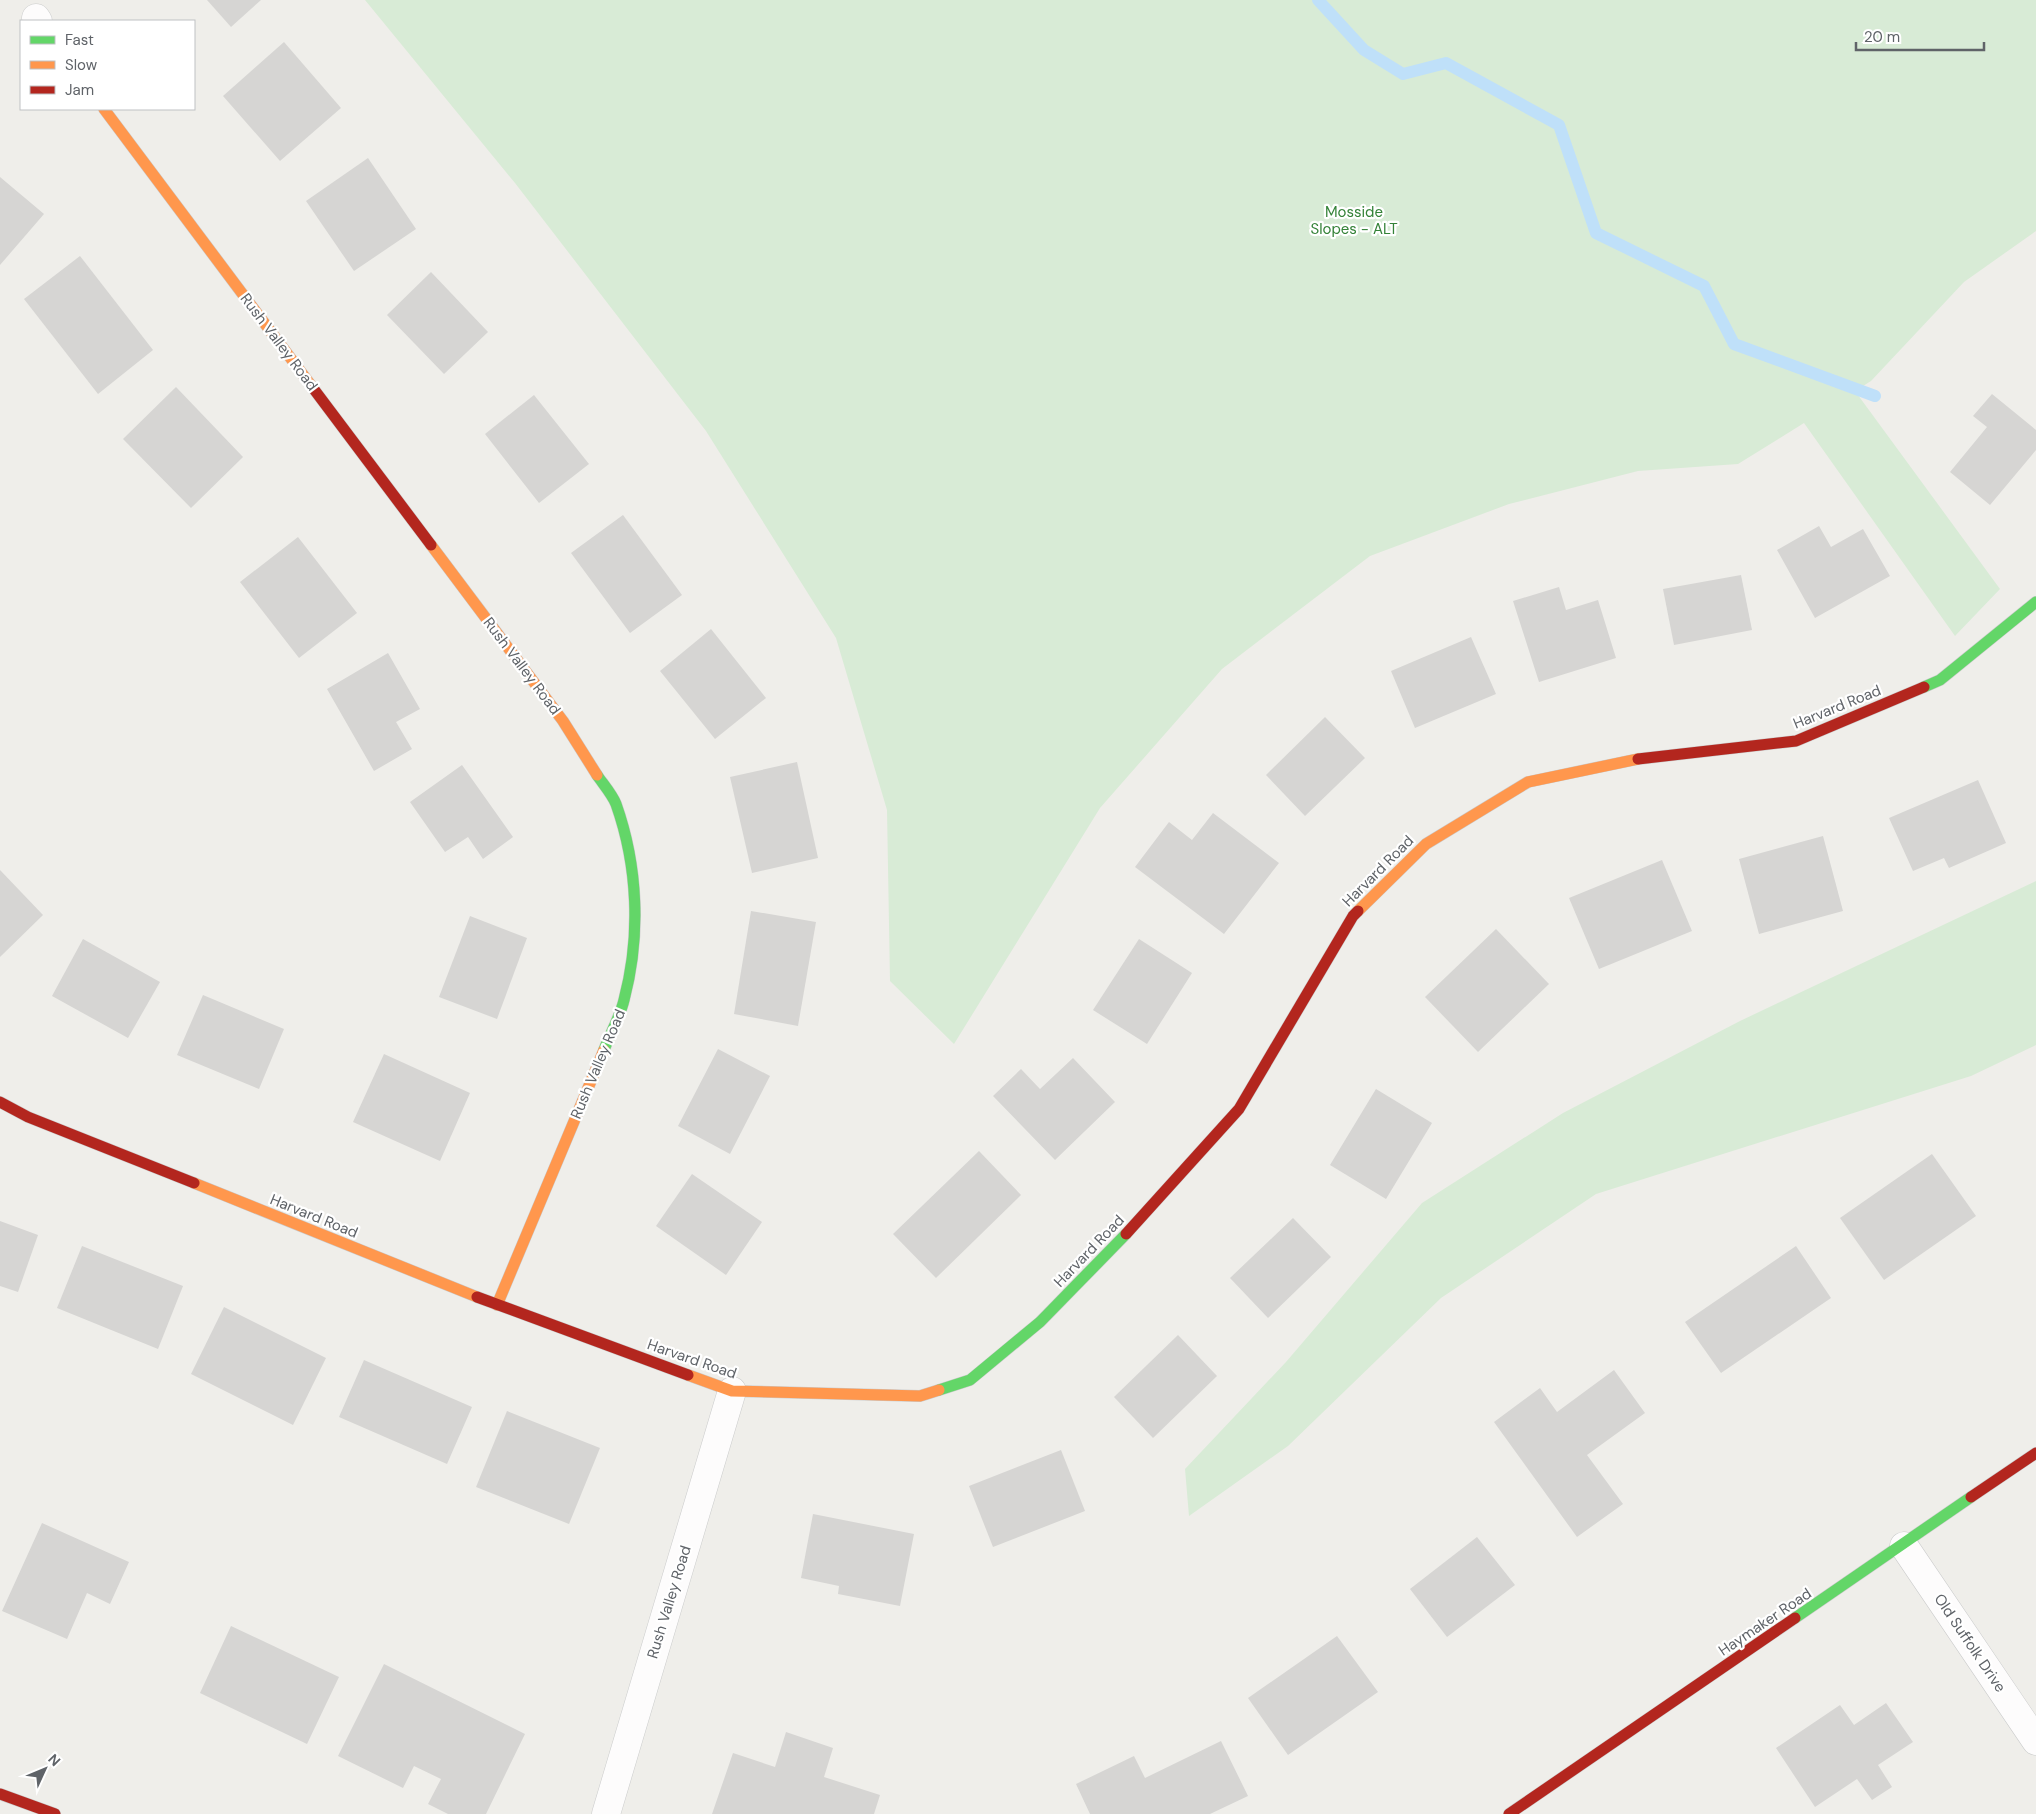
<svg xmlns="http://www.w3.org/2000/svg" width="2036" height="1814" font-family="'DM Sans',sans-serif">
  <rect width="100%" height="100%" fill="#efeeea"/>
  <g fill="#d8ebd6">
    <polygon points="365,0 2036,0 2036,231 1964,282 1871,381 1855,391 2000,589 1955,636 1804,423 1738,464 1638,471 1509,504 1370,556 1222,669 1100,808 954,1044 890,981 887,810 836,638 706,431 515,183"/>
    <polygon points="2036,881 2036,1045 1971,1076 1596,1194 1441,1298 1288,1446 1189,1516 1185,1469 1286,1362 1422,1203 1563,1113 1740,1021"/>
  </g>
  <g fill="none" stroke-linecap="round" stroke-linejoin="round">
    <polyline stroke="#bfe0f9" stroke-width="12" points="1318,0 1364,50 1403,74 1446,63 1559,125 1596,233 1704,286 1734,344 1875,396"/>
  </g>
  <g fill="#d6d5d3">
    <polygon points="207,0 261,0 231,27"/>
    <polygon points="284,42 341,108 280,161 223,96"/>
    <polygon points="368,158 416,229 354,271 306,201"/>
    <polygon points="0,177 44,214 0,265"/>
    <polygon points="80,256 153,350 98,394 24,299"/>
    <polygon points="431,272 488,332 444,374 387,315"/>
    <polygon points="176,387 243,457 191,508 123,439"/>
    <polygon points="1992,394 2036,430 2036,450 1990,505 1950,472 1987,427 1973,416"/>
    <polygon points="534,395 589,464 539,503 485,434"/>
    <polygon points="623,515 682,595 630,633 571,553"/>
    <polygon points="1819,526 1831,547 1863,529 1890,576 1815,618 1777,550"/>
    <polygon points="298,537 357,613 299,658 240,582"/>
    <polygon points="1741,575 1752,630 1674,645 1663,589"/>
    <polygon points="1559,587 1566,610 1598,600 1616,658 1539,682 1513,601"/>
    <polygon points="711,629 766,698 715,739 660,671"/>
    <polygon points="1471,637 1496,694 1415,728 1391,671"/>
    <polygon points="388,653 420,709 396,722 412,749 374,771 327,689"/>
    <polygon points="1325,717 1365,758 1305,816 1266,775"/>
    <polygon points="797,762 818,858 752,873 730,777"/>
    <polygon points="462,765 513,837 483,859 468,837 445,852 410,802"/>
    <polygon points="1978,780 2006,843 1949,868 1944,858 1913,871 1889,818"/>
    <polygon points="1213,813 1279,863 1224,934 1135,867 1169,822 1192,840"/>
    <polygon points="1823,836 1843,911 1759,934 1739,859"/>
    <polygon points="1662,860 1692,931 1599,969 1569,898"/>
    <polygon points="0,870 43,915 0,957"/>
    <polygon points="751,911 816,922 798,1026 734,1014"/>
    <polygon points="470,916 527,938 497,1019 439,997"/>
    <polygon points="1496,929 1549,984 1478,1052 1425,997"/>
    <polygon points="83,939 160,982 128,1038 52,996"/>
    <polygon points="1139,939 1192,973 1147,1044 1093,1010"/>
    <polygon points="203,995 284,1029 259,1089 177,1055"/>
    <polygon points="718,1049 770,1076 730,1154 678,1126"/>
    <polygon points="384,1054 470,1093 440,1161 353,1122"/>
    <polygon points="1073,1058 1115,1102 1055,1160 993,1096 1021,1069 1040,1089"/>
    <polygon points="1376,1089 1432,1123 1386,1199 1330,1165"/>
    <polygon points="979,1151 1021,1195 936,1278 893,1234"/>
    <polygon points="1932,1154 1976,1216 1884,1280 1840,1218"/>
    <polygon points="692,1174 762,1222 726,1275 656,1226"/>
    <polygon points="1293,1218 1331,1257 1268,1318 1230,1278"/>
    <polygon points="0,1221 38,1235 18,1292 0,1286"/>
    <polygon points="82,1246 183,1286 158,1349 57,1308"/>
    <polygon points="1796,1246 1831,1298 1721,1373 1685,1322"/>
    <polygon points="224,1307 326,1358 293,1425 191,1374"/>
    <polygon points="1178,1335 1217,1376 1153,1438 1114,1397"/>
    <polygon points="364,1360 472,1407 447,1464 339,1417"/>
    <polygon points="1614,1370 1645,1413 1587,1455 1623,1504 1577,1537 1494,1422 1540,1388 1557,1412"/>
    <polygon points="507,1411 600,1448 569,1524 476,1487"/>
    <polygon points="1061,1450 1085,1511 993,1547 969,1486"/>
    <polygon points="813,1514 914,1534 900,1606 838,1594 839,1586 801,1578"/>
    <polygon points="42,1523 129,1562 110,1604 87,1593 67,1639 2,1611"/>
    <polygon points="1477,1537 1515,1585 1447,1637 1410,1589"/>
    <polygon points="231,1626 339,1677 307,1744 200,1693"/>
    <polygon points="1337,1636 1378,1692 1288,1755 1248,1698"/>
    <polygon points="384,1664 525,1734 486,1814 448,1814 428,1804 441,1779 414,1766 403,1788 338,1756"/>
    <polygon points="1886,1703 1913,1742 1878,1765 1892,1787 1872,1800 1857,1779 1815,1807 1776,1748 1840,1705 1854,1725"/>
    <polygon points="786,1732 833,1748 824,1777 880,1795 874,1814 712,1814 733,1753 775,1767"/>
    <polygon points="1221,1741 1248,1796 1210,1814 1090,1814 1076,1784 1134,1756 1145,1778"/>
  </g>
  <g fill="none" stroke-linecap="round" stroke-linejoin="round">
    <defs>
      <g id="street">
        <polyline points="36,18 38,21"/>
        <polyline points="1904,1546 2036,1741"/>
        <polyline points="606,1814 732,1391"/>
      </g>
      <g id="fast">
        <polyline points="1924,687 1940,680 2036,602"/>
        <path d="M597,775C603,784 612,794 616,804C638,866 641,936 624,1000C620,1017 610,1034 604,1050"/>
        <polyline points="939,1390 970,1380 1040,1322 1126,1234"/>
        <polyline points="1795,1618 1971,1497"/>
      </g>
      <g id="slow">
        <polyline points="104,109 313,388"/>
        <polyline points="431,545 563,721 597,775"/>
        <polyline points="1358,911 1426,844 1528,782 1638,759"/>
        <polyline points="194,1183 477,1297"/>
        <polyline points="497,1305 604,1050"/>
        <polyline points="688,1375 732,1391 920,1396 939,1390"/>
      </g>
      <g id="jam">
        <polyline points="313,388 431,545"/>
        <polyline points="1638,759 1796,741 1924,687"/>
        <polyline points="0,1102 28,1117 194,1183"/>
        <polyline points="1126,1234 1239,1109 1353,916 1358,911"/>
        <polyline points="477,1297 688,1375"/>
        <polyline points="1971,1497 2036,1453"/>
        <polyline points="0,1794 55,1814"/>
        <polyline points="1509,1814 1795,1618"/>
      </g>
    </defs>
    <use href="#street" stroke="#cbcccc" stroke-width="29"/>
    <use href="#fast" stroke="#cacacb" stroke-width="12"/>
    <use href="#slow" stroke="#cacacb" stroke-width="12"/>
    <use href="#jam" stroke="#cacacb" stroke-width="12"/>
    <use href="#street" stroke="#fdfcfc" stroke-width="28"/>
    <use href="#fast" stroke="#63d668" stroke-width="11"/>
    <use href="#slow" stroke="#ff974d" stroke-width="11"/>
    <use href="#jam" stroke="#b3261e" stroke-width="11"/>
  </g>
  <g text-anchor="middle" stroke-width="4.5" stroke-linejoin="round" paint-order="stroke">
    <g font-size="15" fill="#348238" stroke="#fff">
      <text x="1354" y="217">Mosside<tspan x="1354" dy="17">Slopes - ALT</tspan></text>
    </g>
    <g font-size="15" fill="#5f6368" stroke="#fff">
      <text transform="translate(279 342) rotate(53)" y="5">Rush Valley Road</text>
      <text transform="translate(522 666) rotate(53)" y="5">Rush Valley Road</text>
      <text transform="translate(1837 707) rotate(-22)" y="5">Harvard Road</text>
      <text transform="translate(1378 871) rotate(-45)" y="5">Harvard Road</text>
      <text transform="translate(598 1064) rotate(-67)" y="5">Rush Valley Road</text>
      <text transform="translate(314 1216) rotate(22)" y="5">Harvard Road</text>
      <text transform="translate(1089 1251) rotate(-46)" y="5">Harvard Road</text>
      <text transform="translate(692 1359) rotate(19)" y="5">Harvard Road</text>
      <text transform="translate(669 1602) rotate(-73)" y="5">Rush Valley Road</text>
      <text transform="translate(1765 1622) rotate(-34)" y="5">Haymaker Road</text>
      <text transform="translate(1970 1643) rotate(56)" y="5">Old Suffolk Drive</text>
    </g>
  </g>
  <rect x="20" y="20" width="175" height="90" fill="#ffffff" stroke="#bfc1c3"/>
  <rect x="30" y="36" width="25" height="8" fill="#63d668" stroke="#bfc1c3"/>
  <text x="65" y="45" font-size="15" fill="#5f6368">Fast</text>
  <rect x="30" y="61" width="25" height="8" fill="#ff974d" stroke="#bfc1c3"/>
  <text x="65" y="70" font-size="15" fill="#5f6368">Slow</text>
  <rect x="30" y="86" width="25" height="8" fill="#b3261e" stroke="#bfc1c3"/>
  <text x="65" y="95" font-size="15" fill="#5f6368">Jam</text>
  <g transform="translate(45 1769) rotate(46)" stroke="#ffffff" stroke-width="4" paint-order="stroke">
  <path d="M0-4L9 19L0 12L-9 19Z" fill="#5f6368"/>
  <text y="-8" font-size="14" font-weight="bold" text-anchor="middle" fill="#5f6368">N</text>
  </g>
  <path d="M1856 42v8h128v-8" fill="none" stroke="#5f6368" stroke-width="2.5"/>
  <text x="1864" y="42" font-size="15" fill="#5f6368" stroke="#ffffff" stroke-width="4" paint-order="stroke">20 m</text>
</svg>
